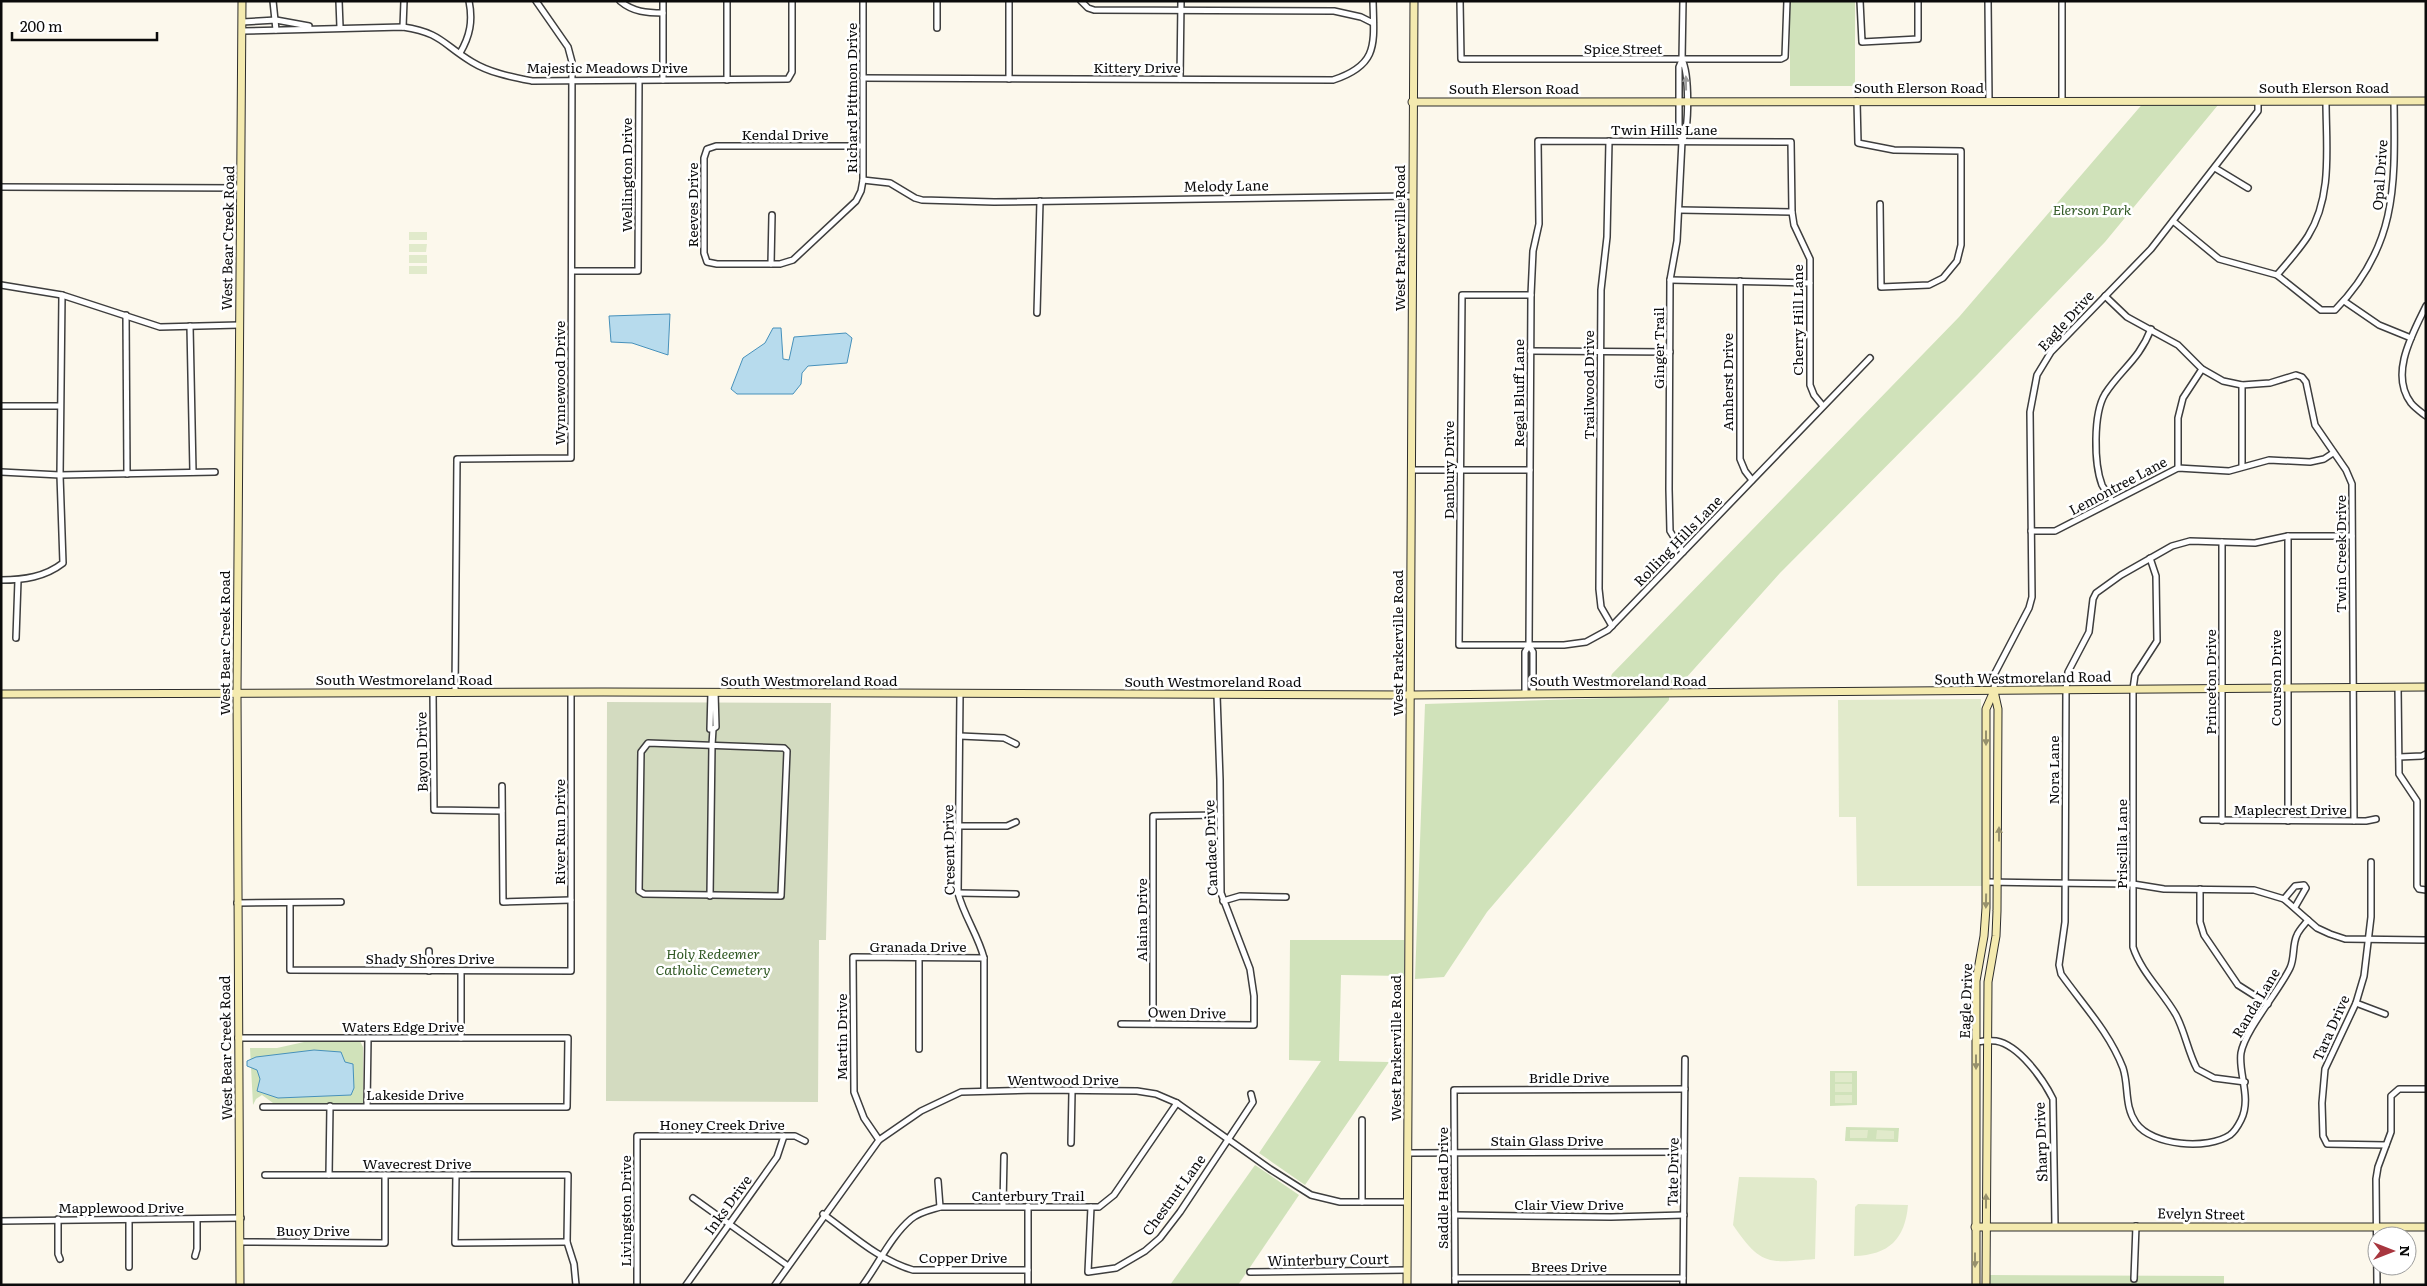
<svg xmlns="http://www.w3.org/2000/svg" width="2427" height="1286" font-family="Literata,serif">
  <rect width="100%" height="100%" fill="#fcf8ec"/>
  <g fill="#d0e2ba">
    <rect x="1790" y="1" width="65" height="85"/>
    <polygon points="2145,101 2218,105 2105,242 1977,375 1780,573 1677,688 1606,688 1612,674 1959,317"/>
    <polygon points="1669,696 1669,700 1487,912 1444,977 1415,979 1425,704"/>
    <polygon points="1290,940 1404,940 1404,976 1341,975 1339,1061 1389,1062 1305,1185 1259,1153 1321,1061 1289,1060"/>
    <polygon points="360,1041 363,1047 363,1103 273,1103 262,1095 256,1099 253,1105 250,1048 277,1048 304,1042"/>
    <polygon points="1830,1071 1857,1071 1857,1105 1830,1106"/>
    <polygon points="1846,1127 1899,1128 1898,1142 1845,1141"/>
    <polygon points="1255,1165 1299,1195 1238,1285 1170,1285"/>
    <polygon points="1989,1275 2224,1276 2224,1285 1989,1285"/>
  </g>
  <polygon fill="#d3dbc0" points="607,702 831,703 826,940 819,940 818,1102 606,1101"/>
  <g fill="#e1eacb">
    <rect x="409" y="232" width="18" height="8"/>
    <polygon points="409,244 427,244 426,252 409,252"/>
    <rect x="409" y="255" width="18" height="8"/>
    <rect x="409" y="266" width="18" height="8"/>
    <polygon points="1981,699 1982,886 1857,886 1856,817 1839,817 1838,700"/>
    <rect x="1835" y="1073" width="17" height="9"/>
    <rect x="1835" y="1084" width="17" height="8"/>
    <rect x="1835" y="1095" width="17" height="8"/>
    <polygon points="1850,1130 1868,1130 1867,1138 1850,1138"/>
    <polygon points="1877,1130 1894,1131 1894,1139 1876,1139"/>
    <path d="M1739,1177L1814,1178L1817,1181L1815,1259C1768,1263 1761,1266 1733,1225Z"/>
    <path d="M1858,1204L1908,1205C1905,1239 1889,1255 1854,1256L1855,1207Z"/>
  </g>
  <g fill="#b7dbed" stroke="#4791bb">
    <polygon points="670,314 668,355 632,343 611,342 609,316"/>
    <polygon points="773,328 781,328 783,359 789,360 794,337 846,333 852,338 847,363 808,366 802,373 801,384 793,394 737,394 731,389 743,358 765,343"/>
    <polygon points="314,1050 341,1052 345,1062 353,1064 354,1088 351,1095 278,1098 257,1091 260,1079 257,1070 247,1066 247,1061 256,1057"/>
  </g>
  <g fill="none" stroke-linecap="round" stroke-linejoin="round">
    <defs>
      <g id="street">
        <polyline points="273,1 276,30"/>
        <polyline points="339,1 340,27"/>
        <path d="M620,1C633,12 647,13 663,13"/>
        <polyline points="663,1 663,80"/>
        <polyline points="937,1 937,28"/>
        <polyline points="1081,1 1088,8 1094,10 1334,11 1361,17 1373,23"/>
        <polyline points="1460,1 1461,59 1781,59 1785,57 1787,1"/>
        <polyline points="1683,1 1682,60 1679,67 1679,133 1682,141 1677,241 1670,280 1669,489 1670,531 1683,552"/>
        <polyline points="1860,1 1862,42 1918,39 1918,1"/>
        <polyline points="1988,1 1989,101"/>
        <polyline points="2062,1 2062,101"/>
        <polyline points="242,22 276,20 309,26"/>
        <polyline points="403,27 404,1"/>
        <path d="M242,31L403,27C442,33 442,44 472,62C490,73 512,77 532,81L788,79L792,72V1"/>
        <path d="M460,53C470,36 473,21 469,1"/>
        <path d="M1682,60C1689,72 1690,129 1682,141"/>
        <path d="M863,78L1333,80C1379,65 1374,44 1373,1"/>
        <polyline points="1009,79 1009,1"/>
        <polyline points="1180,79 1181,1"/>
        <polyline points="727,80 727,1"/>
        <polyline points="1857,101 1858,143 1894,150 1961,151 1961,245 1957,261 1943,278 1929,285 1881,287 1880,204"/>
        <polyline points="1609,141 1607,237 1601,290 1599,589 1601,607 1612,626"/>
        <polyline points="863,146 716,146 707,149 704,158 704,253 707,262 717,264 780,264 793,260 856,201 861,191 863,180 863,1"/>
        <polyline points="2215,168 2248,188"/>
        <polyline points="863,180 890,183 915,198 922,200 994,202 1412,196"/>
        <polyline points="1,187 241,188"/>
        <polyline points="1679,210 1792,212"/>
        <path d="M2173,221L2219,259L2277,275L2321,310H2335C2398,246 2395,184 2394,101"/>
        <polyline points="771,264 772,215"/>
        <polyline points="572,271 638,271 639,80"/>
        <path d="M2277,275C2287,263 2299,250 2308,236C2333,196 2326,146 2326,101"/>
        <polyline points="1670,280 1810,283"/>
        <polyline points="1740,281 1740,459 1745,471 1752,480"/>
        <polyline points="1,285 62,295 160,327 239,325"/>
        <polyline points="1531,295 1462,295 1459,645 1564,645 1586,642 1608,630 1870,358"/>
        <polyline points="2105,296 2127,317 2178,345 2202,369 2223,381 2242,385 2270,383 2296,375 2302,377 2306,382 2315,425 2346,470 2352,484 2354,821"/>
        <polyline points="2344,301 2379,325 2411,338"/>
        <path d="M2426,306C2413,333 2389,374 2411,403C2415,408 2421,412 2426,416"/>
        <polyline points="1037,313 1040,201"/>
        <polyline points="126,315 127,474"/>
        <polyline points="190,326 193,472"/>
        <polyline points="1530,351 1670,352"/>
        <polyline points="1,406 60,406"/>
        <polyline points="2242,466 2242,385"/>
        <polyline points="2178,468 2178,418 2183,398 2202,369"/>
        <polyline points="1411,470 1530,470"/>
        <polyline points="1,472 60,475 215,472"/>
        <path d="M2112,501C2109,496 2105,490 2102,485C2094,464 2093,414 2105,394C2121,369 2139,360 2151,329"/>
        <polyline points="2031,531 2055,531 2178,468 2229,471 2269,460 2310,462 2324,459 2333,453"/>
        <polyline points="2288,536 2288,821"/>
        <polyline points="2222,542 2222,821"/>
        <path d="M2150,558L2156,576L2157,641L2135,675L2133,689V947C2141,972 2163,992 2176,1015C2185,1032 2188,1052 2197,1069L2214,1078L2245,1082"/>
        <path d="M1,580C24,580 45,577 63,563L60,475L62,295"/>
        <polyline points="16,638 18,580"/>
        <polyline points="1529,645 1533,652 1533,694"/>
        <polyline points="2398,687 2399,774 2417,801 2417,886 2419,889 2426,890"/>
        <polyline points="1994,691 1995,673 2029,608 2032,597 2030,412 2037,375 2051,352 2151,249 2258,111 2258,101"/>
        <polyline points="455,692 457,459 571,458 572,62 568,47 536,1"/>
        <polyline points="711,692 710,729 713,729"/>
        <polyline points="433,693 434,810 502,811"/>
        <path d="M960,694L958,893C964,916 978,935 984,958V1091"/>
        <polyline points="1525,694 1525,652 1529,645 1531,295 1533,251 1539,224 1538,141 1791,142 1792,212 1794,225 1810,259 1810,385 1814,395 1823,406"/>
        <polyline points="960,736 1004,738 1016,744"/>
        <polygon points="648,743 784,748 787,751 781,896 644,894 639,891 641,752"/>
        <polyline points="2399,757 2422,756 2426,754"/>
        <polyline points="502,786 503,902 571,900"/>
        <polyline points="2203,820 2366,821 2376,819"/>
        <polyline points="958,826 1007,826 1016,822"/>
        <polyline points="2371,862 2371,917 2364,976 2356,1003 2325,1069 2322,1103 2323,1136 2327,1144 2386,1145"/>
        <polyline points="1986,882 2133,884 2164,889 2254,890 2284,899 2317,928 2330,934 2345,939 2426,940"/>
        <polyline points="2200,889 2200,922 2204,935 2238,985 2268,1004"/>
        <polyline points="958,893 1016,894"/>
        <polyline points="710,896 712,745 713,729 716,727 715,692"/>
        <polyline points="2284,899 2295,886 2304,885 2306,888 2295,907"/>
        <polyline points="1223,901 1240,896 1286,897"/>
        <polyline points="237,903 341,902"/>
        <polyline points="290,903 290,970 571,971 571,693"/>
        <path d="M2308,920C2304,925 2299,930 2297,935C2292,945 2295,958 2290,968C2279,991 2245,1030 2241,1053C2238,1073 2252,1098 2241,1120C2239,1124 2234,1132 2230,1135C2208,1150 2152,1146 2136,1123C2124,1106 2129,1086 2123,1068C2109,1032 2083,1005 2061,974L2059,965L2065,922L2066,689L2068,672L2089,632L2093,599L2096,593L2121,575L2172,546L2190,541L2255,543L2288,536H2352"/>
        <polyline points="429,971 429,951"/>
        <polyline points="461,971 461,1038"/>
        <polyline points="2356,1003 2385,1014"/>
        <polyline points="1121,1024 1254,1025 1254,996 1250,969 1221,893 1220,780 1217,695"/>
        <polyline points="1153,1024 1153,816 1220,815"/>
        <polyline points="238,1038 568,1038 567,1107 263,1107"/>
        <path d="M1976,1042C1983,1041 1990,1040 1996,1041C2019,1045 2043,1079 2053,1099L2055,1226"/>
        <polyline points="919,1049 919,959"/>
        <polyline points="367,1106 368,1038"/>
        <polyline points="1362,1120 1362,1202"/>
        <polyline points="879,1140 864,1118 854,1092 853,957 984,958"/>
        <polyline points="1071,1143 1072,1092"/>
        <polyline points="1409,1153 1684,1152"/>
        <polyline points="265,1175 568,1175 567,1242 574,1264 576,1285"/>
        <polyline points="329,1175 330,1106"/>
        <polyline points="456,1175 455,1243 567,1242"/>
        <polyline points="938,1181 940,1207"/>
        <polyline points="693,1198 788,1266"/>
        <polyline points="1003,1206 1004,1156"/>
        <polyline points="1091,1207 1088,1272 1116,1268 1145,1251 1160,1238 1180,1212 1253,1102 1251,1094"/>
        <path d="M823,1214C851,1234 880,1261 913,1270H1028"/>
        <polyline points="1455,1215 1611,1217 1684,1215"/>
        <polyline points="58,1219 58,1254 60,1259"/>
        <polyline points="129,1220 129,1267"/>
        <polyline points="1,1221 241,1218"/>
        <polyline points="241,1242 385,1243 385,1175"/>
        <polyline points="195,1256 197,1249 197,1219"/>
        <polyline points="1250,1272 1407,1270"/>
        <polyline points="1455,1278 1683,1278"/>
        <polyline points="2134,1279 2136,1226"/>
        <polyline points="637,1285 637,1136 795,1136 805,1141"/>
        <polyline points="686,1285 777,1157 784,1136"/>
        <polyline points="775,1285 879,1140 921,1111 961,1092 1039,1090 1137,1091 1156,1094 1177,1103 1270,1169 1311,1195 1340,1202 1407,1202"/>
        <path d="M863,1285C879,1263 891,1236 911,1219C919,1212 930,1210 940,1207H1099L1114,1195L1177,1103"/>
        <polyline points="1028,1285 1028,1206"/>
        <polyline points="1455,1285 1454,1090 1685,1089"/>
        <polyline points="1683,1285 1685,1059"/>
        <polyline points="2377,1285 2376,1179 2378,1167 2391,1132 2391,1096 2399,1089 2426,1089"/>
      </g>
      <g id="secondary">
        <polyline points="1412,102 2426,101"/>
        <polyline points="1,694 603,692 1410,695 2426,687"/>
        <polyline points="1975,1227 2426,1227"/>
        <polyline points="240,1285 237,693 242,1"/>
        <polyline points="1407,1285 1414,1"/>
        <polyline points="1976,1285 1976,981 1984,936 1986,908 1986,709 1994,691"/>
        <polyline points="1986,1285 1988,982 1996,936 1997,911 1998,709 1994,691"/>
      </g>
    </defs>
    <use href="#street" stroke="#3e3e3e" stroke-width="8"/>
    <use href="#secondary" stroke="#2d2d2d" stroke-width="9"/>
    <use href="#street" stroke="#fff" stroke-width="5"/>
    <use href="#secondary" stroke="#f4eaaf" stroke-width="7"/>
  </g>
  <defs><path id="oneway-solid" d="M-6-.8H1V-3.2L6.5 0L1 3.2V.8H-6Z" transform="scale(1.25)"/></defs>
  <use fill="#9d9d9d" href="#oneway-solid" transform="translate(1686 83) rotate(-91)"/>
  <g fill="#97916d">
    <use href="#oneway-solid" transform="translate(1986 738) rotate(90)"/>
    <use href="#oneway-solid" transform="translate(1999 834) rotate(-90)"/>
    <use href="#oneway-solid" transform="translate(1986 901) rotate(91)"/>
    <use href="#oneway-solid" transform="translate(1976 1062) rotate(90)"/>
    <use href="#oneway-solid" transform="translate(1986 1201) rotate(-90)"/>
    <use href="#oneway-solid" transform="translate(1975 1260) rotate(90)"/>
  </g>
  <g text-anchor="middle" stroke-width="5" stroke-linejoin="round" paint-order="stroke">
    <g font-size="14" fill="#0b0b0b" stroke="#fff">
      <text x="1623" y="54">Spice Street</text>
      <text x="607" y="73">Majestic Meadows Drive</text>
      <text x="1137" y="73">Kittery Drive</text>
      <text x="1919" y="93">South Elerson Road</text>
      <text x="2324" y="93">South Elerson Road</text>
      <text x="1514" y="94">South Elerson Road</text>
      <text transform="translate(852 98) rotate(-90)" y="5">Richard Pittmon Drive</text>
      <text x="1664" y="135">Twin Hills Lane</text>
      <text x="785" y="140">Kendal Drive</text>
      <text transform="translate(627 175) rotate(-90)" y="5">Wellington Drive</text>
      <text transform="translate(2380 175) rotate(-86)" y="5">Opal Drive</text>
      <text transform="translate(1226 186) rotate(-1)" y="5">Melody Lane</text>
      <text transform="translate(693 205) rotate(-90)" y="5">Reeves Drive</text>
      <text transform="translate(228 238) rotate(-89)" y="5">West Bear Creek Road</text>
      <text transform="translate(1400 238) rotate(-90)" y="5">West Parkerville Road</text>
      <text transform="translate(1798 320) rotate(-90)" y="5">Cherry Hill Lane</text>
      <text transform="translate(2066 321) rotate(-48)" y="5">Eagle Drive</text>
      <text transform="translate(1659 348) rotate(-90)" y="5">Ginger Trail</text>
      <text transform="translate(1728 382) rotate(-90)" y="5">Amherst Drive</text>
      <text transform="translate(560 383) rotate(-90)" y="5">Wynnewood Drive</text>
      <text transform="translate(1589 385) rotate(-90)" y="5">Trailwood Drive</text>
      <text transform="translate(1519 393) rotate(-90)" y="5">Regal Bluff Lane</text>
      <text transform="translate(1449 470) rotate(-90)" y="5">Danbury Drive</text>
      <text transform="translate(2118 486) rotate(-28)" y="5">Lemontree Lane</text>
      <text transform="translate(1678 541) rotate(-46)" y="5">Rolling Hills Lane</text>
      <text transform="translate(2341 554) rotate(-90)" y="5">Twin Creek Drive</text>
      <text transform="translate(225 643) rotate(-90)" y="5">West Bear Creek Road</text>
      <text transform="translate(1398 643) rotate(-90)" y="5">West Parkerville Road</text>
      <text transform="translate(2023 678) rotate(-1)" y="5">South Westmoreland Road</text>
      <text transform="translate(2276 678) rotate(-90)" y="5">Courson Drive</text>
      <text x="404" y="685">South Westmoreland Road</text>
      <text x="809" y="686">South Westmoreland Road</text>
      <text x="1618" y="686">South Westmoreland Road</text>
      <text x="1213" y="687">South Westmoreland Road</text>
      <text transform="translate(2211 682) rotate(-90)" y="5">Princeton Drive</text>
      <text transform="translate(422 752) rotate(-91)" y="5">Bayou Drive</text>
      <text transform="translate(2054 770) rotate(-90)" y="5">Nora Lane</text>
      <text x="2290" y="815">Maplecrest Drive</text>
      <text transform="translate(560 832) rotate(-90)" y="5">River Run Drive</text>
      <text transform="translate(2122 844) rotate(-90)" y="5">Priscilla Lane</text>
      <text transform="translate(1211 848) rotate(-92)" y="5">Candace Drive</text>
      <text transform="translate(949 850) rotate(-91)" y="5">Cresent Drive</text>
      <text transform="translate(1142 920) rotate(-90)" y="5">Alaina Drive</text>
      <text x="918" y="952">Granada Drive</text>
      <text x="430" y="964">Shady Shores Drive</text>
      <text transform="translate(1966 1001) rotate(-88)" y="5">Eagle Drive</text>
      <text transform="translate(2256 1003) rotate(-59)" y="5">Randa Lane</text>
      <text transform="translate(1187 1013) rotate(1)" y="5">Owen Drive</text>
      <text x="403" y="1032">Waters Edge Drive</text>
      <text transform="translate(2331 1028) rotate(-66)" y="5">Tara Drive</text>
      <text transform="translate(842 1037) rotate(-90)" y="5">Martin Drive</text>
      <text transform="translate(226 1048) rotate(-91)" y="5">West Bear Creek Road</text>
      <text transform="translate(1396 1048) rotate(-90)" y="5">West Parkerville Road</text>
      <text x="1569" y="1083">Bridle Drive</text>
      <text x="1063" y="1085">Wentwood Drive</text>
      <text x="415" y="1100">Lakeside Drive</text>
      <text x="722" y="1130">Honey Creek Drive</text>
      <text x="1547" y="1146">Stain Glass Drive</text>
      <text transform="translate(2041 1142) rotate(-92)" y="5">Sharp Drive</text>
      <text x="417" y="1169">Wavecrest Drive</text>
      <text transform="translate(1673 1172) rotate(-89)" y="5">Tate Drive</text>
      <text transform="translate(1443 1188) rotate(-90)" y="5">Saddle Head Drive</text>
      <text transform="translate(1174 1195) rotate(-54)" y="5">Chestnut Lane</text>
      <text x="1028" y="1201">Canterbury Trail</text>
      <text transform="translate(728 1205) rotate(-54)" y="5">Inks Drive</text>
      <text x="1569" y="1210">Clair View Drive</text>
      <text x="121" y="1213">Mapplewood Drive</text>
      <text transform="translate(626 1211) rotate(-90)" y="5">Livingston Drive</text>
      <text transform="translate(2201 1214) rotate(1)" y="5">Evelyn Street</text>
      <text x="313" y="1236">Buoy Drive</text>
      <text x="963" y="1263">Copper Drive</text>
      <text transform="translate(1328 1260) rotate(-1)" y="5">Winterbury Court</text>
      <text x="1569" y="1272">Brees Drive</text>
    </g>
    <g font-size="14" font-style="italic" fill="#315925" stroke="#fff">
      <text x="2092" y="215">Elerson Park</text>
      <text x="713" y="959">Holy Redeemer<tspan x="713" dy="16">Catholic Cemetery</tspan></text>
    </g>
  </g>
  <rect width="2427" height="1286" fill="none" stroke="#0b0b0b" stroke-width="5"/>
  <g transform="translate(2392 1251) rotate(90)"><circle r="24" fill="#ffffff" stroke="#9d9d9d"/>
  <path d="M0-4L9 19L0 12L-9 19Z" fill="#a8363f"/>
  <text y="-8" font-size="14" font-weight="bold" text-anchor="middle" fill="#0b0b0b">N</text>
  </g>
  <path d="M12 32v8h145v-8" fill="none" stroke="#0b0b0b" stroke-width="2.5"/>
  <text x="20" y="32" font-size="15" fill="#0b0b0b" stroke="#ffffff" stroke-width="4" paint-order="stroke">200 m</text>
</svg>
